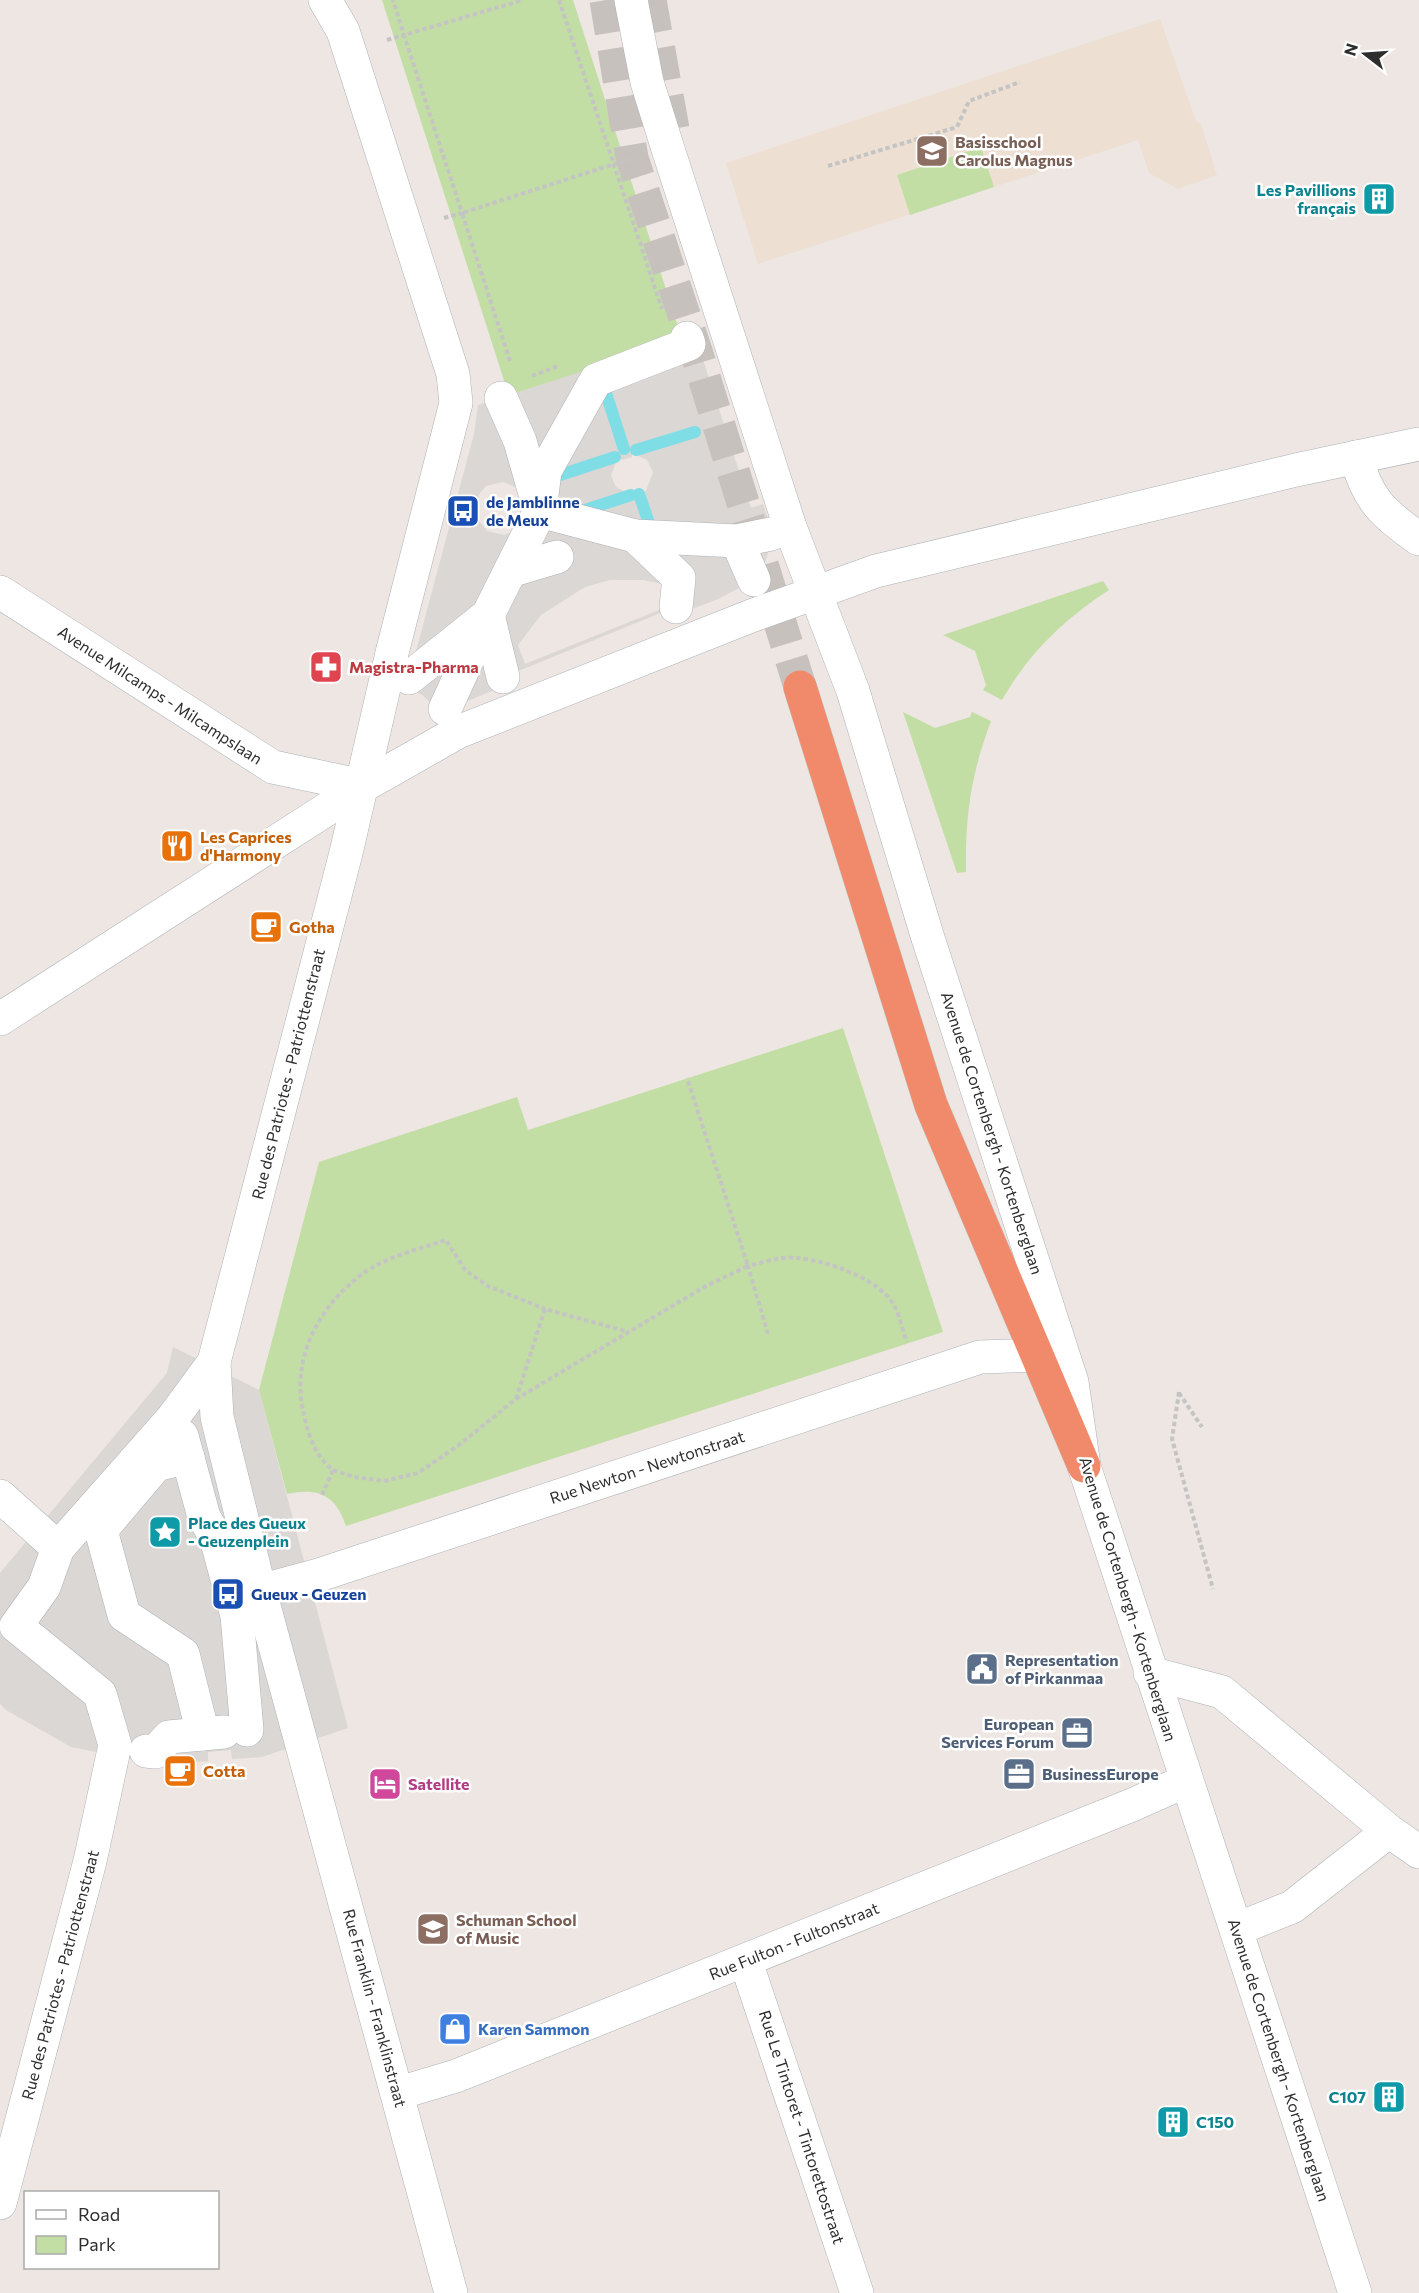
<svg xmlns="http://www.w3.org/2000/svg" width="1419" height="2293" font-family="Commissioner,sans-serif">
  <rect width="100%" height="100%" fill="#ede6e2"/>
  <polygon fill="#ede0d3" points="1160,19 1196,121 1201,124 1217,175 1178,189 1149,173 1138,140 758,264 726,163"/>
  <g fill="#c3dea4">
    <polygon points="382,0 573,0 682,339 509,396"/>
    <polygon points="981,147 994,187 910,215 897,175"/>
    <path d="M1103,581L1109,590C1064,619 1029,653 1002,700L983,690L986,685L975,651L943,635Z"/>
    <path d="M903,712L935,728L970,717L972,712L991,721C971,774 965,816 966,872L957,873Z"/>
    <path d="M843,1028L943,1332L346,1526C336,1495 318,1487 287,1494L259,1390L319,1162L517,1097L528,1130Z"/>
  </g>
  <g fill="#dad7d4" fill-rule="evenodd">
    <path d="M695,335L751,508L763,504L770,524V548L764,565L754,580L718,599L679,614L675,607L504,677L506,685L465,702L431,703L421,694L406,689L474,434L478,405ZM632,453L647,460L653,472L646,491L631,495L616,487L611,475L616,462L620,457L622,460L632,457ZM503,482L518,488L525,520L512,532L504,535L487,531L476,517L474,509L480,493L486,486ZM610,580H643L667,585L674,604L525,664L518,645L541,615L585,587Z"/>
    <polygon points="173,1347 259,1390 348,1728 262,1757 232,1759 231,1750 208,1752 208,1761 161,1765 71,1747 6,1710 0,1704 0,1573 167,1373"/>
  </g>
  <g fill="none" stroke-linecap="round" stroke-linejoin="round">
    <g stroke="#7fdde5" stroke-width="12">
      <polyline points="603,384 624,449"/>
      <polyline points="636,450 695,432"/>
      <polyline points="554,477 615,457"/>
      <polyline points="639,494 649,523"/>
      <polyline points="582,511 631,495"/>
    </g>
    <g stroke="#c7c1be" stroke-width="33" stroke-dasharray="33 16" stroke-linecap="butt">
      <polyline points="606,0 632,158 696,351 800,687"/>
      <polyline points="650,0 673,129"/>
    </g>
    <defs>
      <g id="street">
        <polyline points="325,0 343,31 453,374 456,403 392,653 346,853 214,1362 217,1417 260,1591 451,2293"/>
        <polyline points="687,338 689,344 596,380 545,471 540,511 635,536 737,541 771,534"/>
        <path d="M1356,457C1368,501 1383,513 1419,539"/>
        <polyline points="635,536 679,578 676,607"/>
        <polyline points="737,541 754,580"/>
        <polyline points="510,571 557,557"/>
        <polyline points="0,592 273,767 363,786"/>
        <polyline points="409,678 488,615 540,511 520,441 501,398"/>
        <polyline points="445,709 488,615 503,677"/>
        <polyline points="182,1436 204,1517 216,1538 237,1616 247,1730"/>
        <polyline points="188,1457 156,1465 101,1530 124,1615 183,1654 203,1734"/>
        <polyline points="0,1496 58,1548"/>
        <polyline points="260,1591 319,1575 980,1357 1036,1355"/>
        <polyline points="1150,1673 1222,1692 1389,1831 1419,1852"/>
        <polyline points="146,1751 155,1752 169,1737 224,1732"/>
        <polyline points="1237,1929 1292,1907 1389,1831"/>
        <polyline points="746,1962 857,2293"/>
        <polyline points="399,2093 456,2076 1132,1805 1186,1781"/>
        <polyline points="0,2203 90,1861 115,1745 100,1694 16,1626 44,1587 58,1548 172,1419 214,1362"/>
      </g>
      <g id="secondary">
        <polyline points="631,0 647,82 668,149 790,527 853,691 927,935 1072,1382 1084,1466 1355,2293"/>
        <polyline points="0,1019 363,786 458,732 751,616 876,571 1296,470 1419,444"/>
      </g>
      <polyline id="highway" points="800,687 931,1105 1084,1466"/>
    </defs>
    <use href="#street" stroke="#aeb2b8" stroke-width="34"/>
    <use href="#secondary" stroke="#aeb2b8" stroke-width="34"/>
    <use href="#highway" stroke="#c4c4c4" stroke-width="34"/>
    <g stroke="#c4c4c4" stroke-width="4" stroke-dasharray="4.5 3" stroke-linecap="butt">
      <polyline points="559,0 662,309"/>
      <polyline points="387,40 404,35 393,0"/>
      <polyline points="828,166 957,127 969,101 1020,82"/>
      <polyline points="444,218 462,213 404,35 523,0"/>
      <polyline points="510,361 462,213 630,159"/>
      <polyline points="532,376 558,366"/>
      <path d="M768,1334L748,1266C764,1262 781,1256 798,1258C828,1261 881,1279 895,1307C900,1318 903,1331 907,1342"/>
      <polyline points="1179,1392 1172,1439 1213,1589"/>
      <polyline points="1179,1393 1202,1427"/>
      <polyline points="516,1399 545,1309 629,1332"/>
      <polyline points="333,1470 354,1477 384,1481 418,1473 459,1445 516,1399 706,1286 748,1266 687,1078"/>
      <path d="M322,1495L333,1470C314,1456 307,1431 303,1410C291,1356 321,1303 365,1272C389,1256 419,1249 446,1240L465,1270L488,1286L545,1309"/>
    </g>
    <use href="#street" stroke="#fff" stroke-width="33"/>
    <use href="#secondary" stroke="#fff" stroke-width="33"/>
    <use href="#highway" stroke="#f08a6a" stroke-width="33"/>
  </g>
  <defs>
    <symbol id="school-square" viewBox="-11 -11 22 22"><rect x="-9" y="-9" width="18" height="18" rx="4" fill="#8d6e63" stroke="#fff"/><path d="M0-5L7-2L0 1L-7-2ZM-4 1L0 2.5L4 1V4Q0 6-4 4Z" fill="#fff"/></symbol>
    <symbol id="building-square" viewBox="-11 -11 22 22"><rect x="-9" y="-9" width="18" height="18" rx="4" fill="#0f9aa8" stroke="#fff"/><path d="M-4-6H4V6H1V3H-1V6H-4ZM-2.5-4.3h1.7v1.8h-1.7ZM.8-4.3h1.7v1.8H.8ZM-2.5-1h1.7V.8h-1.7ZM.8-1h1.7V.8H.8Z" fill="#fff"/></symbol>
    <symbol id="bus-square" viewBox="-11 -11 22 22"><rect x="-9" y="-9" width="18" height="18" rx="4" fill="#1a4fb4" stroke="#fff"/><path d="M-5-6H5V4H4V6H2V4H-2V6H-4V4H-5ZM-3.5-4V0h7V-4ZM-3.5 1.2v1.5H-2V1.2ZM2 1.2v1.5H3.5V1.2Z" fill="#fff"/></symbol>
    <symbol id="pharmacy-square" viewBox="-11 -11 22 22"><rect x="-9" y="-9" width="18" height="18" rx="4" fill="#e0444e" stroke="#fff"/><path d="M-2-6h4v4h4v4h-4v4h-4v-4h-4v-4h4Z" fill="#fff"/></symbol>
    <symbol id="restaurant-square" viewBox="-11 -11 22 22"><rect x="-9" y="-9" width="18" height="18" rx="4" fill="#e8710a" stroke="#fff"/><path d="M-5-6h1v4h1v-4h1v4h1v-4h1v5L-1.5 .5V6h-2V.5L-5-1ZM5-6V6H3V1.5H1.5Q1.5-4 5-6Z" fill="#fff"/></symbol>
    <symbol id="cafe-square" viewBox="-11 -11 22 22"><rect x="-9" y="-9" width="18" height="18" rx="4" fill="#e8710a" stroke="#fff"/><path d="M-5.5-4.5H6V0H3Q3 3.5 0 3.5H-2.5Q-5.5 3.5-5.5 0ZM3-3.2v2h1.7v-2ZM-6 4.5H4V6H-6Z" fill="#fff"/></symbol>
    <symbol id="sight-square" viewBox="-11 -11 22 22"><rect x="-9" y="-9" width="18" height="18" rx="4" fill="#0f9aa8" stroke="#fff"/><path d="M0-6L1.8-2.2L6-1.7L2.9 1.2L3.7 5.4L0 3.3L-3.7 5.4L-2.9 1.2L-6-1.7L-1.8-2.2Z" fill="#fff"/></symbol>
    <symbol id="civic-square" viewBox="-11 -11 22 22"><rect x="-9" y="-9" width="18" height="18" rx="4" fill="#5c6f8a" stroke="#fff"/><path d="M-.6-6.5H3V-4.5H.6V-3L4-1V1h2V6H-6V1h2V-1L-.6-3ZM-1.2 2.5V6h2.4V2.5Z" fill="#fff"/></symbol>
    <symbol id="office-square" viewBox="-11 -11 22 22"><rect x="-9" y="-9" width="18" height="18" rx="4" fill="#5c6f8a" stroke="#fff"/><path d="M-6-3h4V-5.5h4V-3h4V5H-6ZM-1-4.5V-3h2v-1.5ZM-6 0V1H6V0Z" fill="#fff"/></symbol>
    <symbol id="hotel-square" viewBox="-11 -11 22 22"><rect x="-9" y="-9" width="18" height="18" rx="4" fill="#d1479c" stroke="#fff"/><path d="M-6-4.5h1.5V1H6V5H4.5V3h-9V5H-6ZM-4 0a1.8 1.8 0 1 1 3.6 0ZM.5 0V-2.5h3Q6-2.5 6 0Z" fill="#fff"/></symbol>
    <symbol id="shop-square" viewBox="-11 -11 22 22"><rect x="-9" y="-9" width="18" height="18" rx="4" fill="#3f7fe0" stroke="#fff"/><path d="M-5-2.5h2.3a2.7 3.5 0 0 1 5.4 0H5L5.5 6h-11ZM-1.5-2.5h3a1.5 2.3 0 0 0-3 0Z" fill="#fff"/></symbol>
  </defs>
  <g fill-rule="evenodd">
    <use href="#school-square" x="913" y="132" width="38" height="38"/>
    <use href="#building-square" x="1360" y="180" width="38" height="38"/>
    <use href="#bus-square" x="444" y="492" width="38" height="38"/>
    <use href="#pharmacy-square" x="307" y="648" width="38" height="38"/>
    <use href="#restaurant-square" x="158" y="827" width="38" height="38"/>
    <use href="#cafe-square" x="247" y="908" width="38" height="38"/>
    <use href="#sight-square" x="146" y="1513" width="38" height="38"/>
    <use href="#bus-square" x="209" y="1575" width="38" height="38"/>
    <use href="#civic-square" x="963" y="1650" width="38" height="38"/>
    <use href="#office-square" x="1058" y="1714" width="38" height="38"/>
    <use href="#cafe-square" x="161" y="1752" width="38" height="38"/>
    <use href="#office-square" x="1000" y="1755" width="38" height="38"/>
    <use href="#hotel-square" x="366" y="1765" width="38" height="38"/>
    <use href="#school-square" x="414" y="1910" width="38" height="38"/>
    <use href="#shop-square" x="436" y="2010" width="38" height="38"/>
    <use href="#building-square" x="1370" y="2078" width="38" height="38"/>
    <use href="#building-square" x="1154" y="2103" width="38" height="38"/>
  </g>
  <g text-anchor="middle" stroke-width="5" stroke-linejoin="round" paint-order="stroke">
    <g font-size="16" font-weight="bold" fill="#785e54" stroke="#fff" text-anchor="start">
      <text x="955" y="148">Basisschool<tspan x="955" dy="18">Carolus Magnus</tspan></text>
      <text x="456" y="1926">Schuman School<tspan x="456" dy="18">of Music</tspan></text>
    </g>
    <g font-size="16" font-weight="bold" fill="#0d838f" stroke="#fff" text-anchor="end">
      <text x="1356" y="196">Les Pavillions<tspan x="1356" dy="18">français</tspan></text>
      <text x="188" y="1529" text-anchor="start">Place des Gueux<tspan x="188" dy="18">- Geuzenplein</tspan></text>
      <text x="1366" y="2103">C107</text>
      <text x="1196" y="2128" text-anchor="start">C150</text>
    </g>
    <g font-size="16" font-weight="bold" fill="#164399" stroke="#fff" text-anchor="start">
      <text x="486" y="508">de Jamblinne<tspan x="486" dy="18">de Meux</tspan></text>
      <text x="251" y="1600">Gueux - Geuzen</text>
    </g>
    <g font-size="16" font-weight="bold" fill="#be3a42" stroke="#fff" text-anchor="start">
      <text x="349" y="673">Magistra-Pharma</text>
    </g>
    <g font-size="16" fill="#2e2e2e" stroke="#fff">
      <text transform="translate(160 695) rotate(33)" y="6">Avenue Milcamps - Milcampslaan</text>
      <text transform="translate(288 1074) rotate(-76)" y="6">Rue des Patriotes - Patriottenstraat</text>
      <text transform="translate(992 1133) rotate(72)" y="6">Avenue de Cortenbergh - Kortenberglaan</text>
      <text transform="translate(647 1467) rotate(-18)" y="6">Rue Newton - Newtonstraat</text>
      <text transform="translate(1128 1599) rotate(73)" y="6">Avenue de Cortenbergh - Kortenberglaan</text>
      <text transform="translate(794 1941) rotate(-22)" y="6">Rue Fulton - Fultonstraat</text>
      <text transform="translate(60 1975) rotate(-75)" y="6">Rue des Patriotes - Patriottenstraat</text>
      <text transform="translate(375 2008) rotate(75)" y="6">Rue Franklin - Franklinstraat</text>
      <text transform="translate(1279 2060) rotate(72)" y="6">Avenue de Cortenbergh - Kortenberglaan</text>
      <text transform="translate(802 2127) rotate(72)" y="6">Rue Le Tintoret - Tintorettostraat</text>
    </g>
    <g font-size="16" font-weight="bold" fill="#c56008" stroke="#fff" text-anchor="start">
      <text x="200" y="843">Les Caprices<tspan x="200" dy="18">d'Harmony</tspan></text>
      <text x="289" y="933">Gotha</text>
      <text x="203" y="1777">Cotta</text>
    </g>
    <g font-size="16" font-weight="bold" fill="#4e5e75" stroke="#fff" text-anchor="start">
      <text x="1005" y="1666">Representation<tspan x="1005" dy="18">of Pirkanmaa</tspan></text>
      <text x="1054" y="1730" text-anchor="end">European<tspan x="1054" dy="18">Services Forum</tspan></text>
      <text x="1042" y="1780">BusinessEurope</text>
    </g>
    <g font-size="16" font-weight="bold" fill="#b23c85" stroke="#fff" text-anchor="start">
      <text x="408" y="1790">Satellite</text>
    </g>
    <g font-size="16" font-weight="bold" fill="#366cbe" stroke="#fff" text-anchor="start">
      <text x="478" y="2035">Karen Sammon</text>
    </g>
  </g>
  <rect x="24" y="2191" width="195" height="78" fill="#ffffff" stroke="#ababab" stroke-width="1.5"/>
  <rect x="36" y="2210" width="30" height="9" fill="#ffffff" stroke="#ababab" stroke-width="1.5"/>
  <text x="78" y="2221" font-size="18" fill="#2e2e2e">Road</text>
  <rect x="36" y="2236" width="30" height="18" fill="#c3dea4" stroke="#ababab" stroke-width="1.5"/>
  <text x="78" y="2251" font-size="18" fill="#2e2e2e">Park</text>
  <g transform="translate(1365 54) rotate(287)" stroke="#ffffff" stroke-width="4.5" paint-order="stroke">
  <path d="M0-4.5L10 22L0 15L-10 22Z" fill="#2e2e2e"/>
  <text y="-9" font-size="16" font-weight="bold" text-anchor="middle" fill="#2e2e2e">N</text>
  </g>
</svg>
